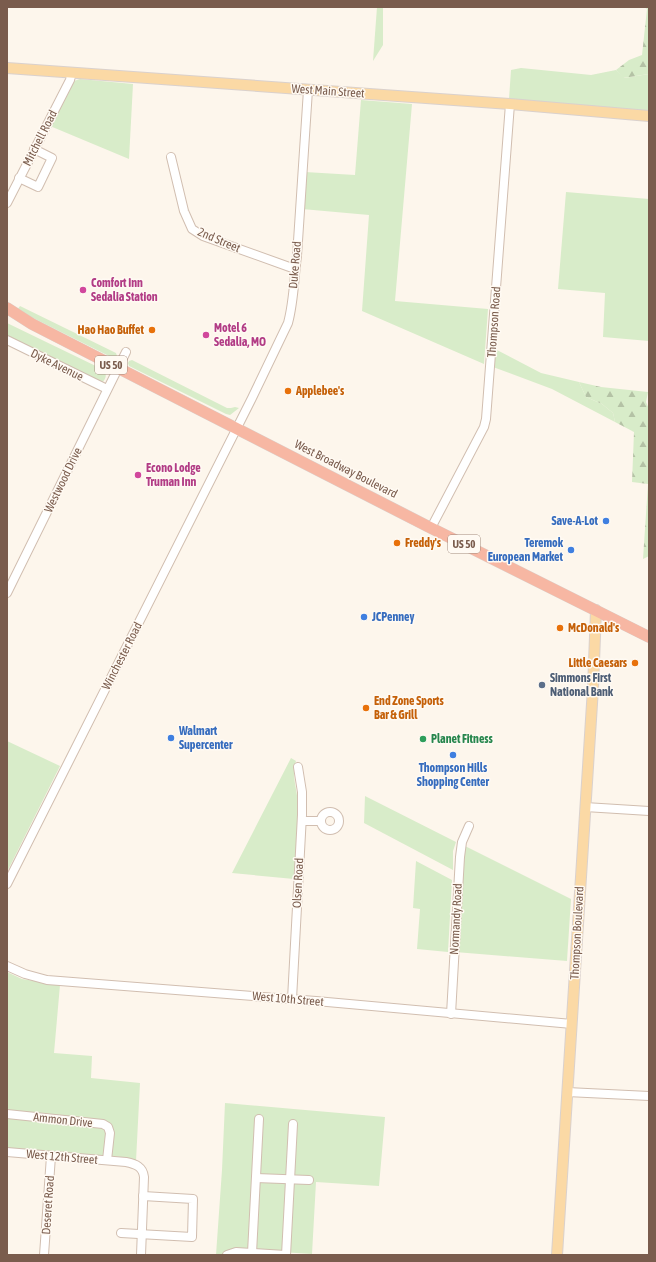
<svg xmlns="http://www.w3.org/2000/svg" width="656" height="1262" font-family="'Asap Condensed',sans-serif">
  <defs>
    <pattern id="forest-firs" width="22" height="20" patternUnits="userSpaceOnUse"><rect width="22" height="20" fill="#d8ecc9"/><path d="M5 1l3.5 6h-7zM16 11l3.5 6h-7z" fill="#b4c2a5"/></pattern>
  </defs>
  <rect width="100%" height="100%" fill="#fdf6ec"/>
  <g fill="#d8ecc9">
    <polygon points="377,7 383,7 383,45 373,61"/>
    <polygon points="521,68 591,75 616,70 624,78 649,74 649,111 509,99 511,70"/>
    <polygon points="80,79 133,84 129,159 50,126 71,85 74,81"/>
    <polygon points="361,100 412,104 395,301 488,309 484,364 362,311 369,215 302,209 305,172 355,175"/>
    <polygon points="566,192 649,199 649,341 603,337 605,293 558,289"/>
    <polygon points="20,306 116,353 117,356 114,358 111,357 17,310"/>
    <path d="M7,323L104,370C107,376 106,378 102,383L7,338Z"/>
    <polygon points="495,349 541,373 579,382 586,397 602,404 613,413 615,422 552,389 493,367"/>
    <polygon points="132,360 227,408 231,408 235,407 239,408 230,415 226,414 129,366 128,363 129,361"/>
    <polygon points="7,741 60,766 8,870 7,870"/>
    <path d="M291,758L296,761C291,776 297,788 298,804C299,828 296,854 294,879L232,873Z"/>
    <polygon points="365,796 456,842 453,851 453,870 364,823"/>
    <polygon points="463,845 571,899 567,961 455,952"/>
    <polygon points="416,861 452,880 448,952 417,949 420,909 413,908"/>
    <polygon points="7,972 22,979 60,985 54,1053 92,1056 91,1078 140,1083 136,1161 121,1157 7,1148"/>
    <polygon points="225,1103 385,1117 379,1186 316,1182 312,1254 235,1249 226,1252 223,1255 216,1255 222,1170"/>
  </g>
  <g fill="url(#forest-firs)">
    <polygon points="644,7 649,7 649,74 623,78 616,70 629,60 642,55 647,9"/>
    <polygon points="579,382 601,387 648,392 646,402 649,409 649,556 643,559 648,484 632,482 634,432 615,422 613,413 602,404 586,397"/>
  </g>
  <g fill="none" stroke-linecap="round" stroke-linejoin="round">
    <defs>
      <g id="minor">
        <polyline points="171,157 184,211 192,229 203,236 295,269"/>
        <polyline points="19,178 38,187 52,158 34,149"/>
        <polyline points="7,203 70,80 72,72"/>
        <polyline points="7,340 107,389"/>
        <polyline points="431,528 484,427 486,419 510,104"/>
        <polyline points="7,593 126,352"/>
        <polyline points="585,807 649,811"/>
        <circle cx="330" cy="821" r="9"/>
        <polyline points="302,821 321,821"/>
        <path d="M7,884L252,398L288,323C294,301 294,278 297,256L308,90"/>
        <polyline points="7,966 25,974 47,980 316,1001 572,1024"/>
        <polyline points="292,999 302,815 302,792 298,767"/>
        <polyline points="451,1014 460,857 462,842 469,826"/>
        <polyline points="567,1092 649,1096"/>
        <polyline points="7,1114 103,1124 108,1127 110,1133 107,1160"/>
        <path d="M7,1152L126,1162C136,1164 143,1167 144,1177L141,1255"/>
        <polyline points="256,1178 309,1180"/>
        <polyline points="121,1233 192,1237 193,1199 143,1196"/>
        <polyline points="252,1253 259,1119"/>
        <polyline points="44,1255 51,1156"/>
        <polyline points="227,1255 236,1252 285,1255"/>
        <polyline points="286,1255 293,1124"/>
      </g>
      <g id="major">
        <polyline points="7,68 510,104 649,116"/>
        <polyline points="557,1255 593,688 596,610"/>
      </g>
      <polyline id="highway" points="7,308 32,324 431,528 649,637"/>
    </defs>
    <use href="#minor" stroke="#d1beb0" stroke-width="10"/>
    <use href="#major" stroke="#dad1cd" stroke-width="12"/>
    <use href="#highway" stroke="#dad1cd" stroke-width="12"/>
    <use href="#minor" stroke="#fff" stroke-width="8"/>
    <use href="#major" stroke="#fbd9a5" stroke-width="10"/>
    <use href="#highway" stroke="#f7b7a3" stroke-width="11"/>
  </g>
  <g fill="#d1479c" stroke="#fffaf3" stroke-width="1.5">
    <circle cx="83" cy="290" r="4"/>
    <circle cx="206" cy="335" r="4"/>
    <circle cx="138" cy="475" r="4"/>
  </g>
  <g fill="#e8710a" stroke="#fffaf3" stroke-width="1.5">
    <circle cx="152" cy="330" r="4"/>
    <circle cx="288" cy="391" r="4"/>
    <circle cx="397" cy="543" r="4"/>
    <circle cx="560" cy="628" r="4"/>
    <circle cx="635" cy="663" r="4"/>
    <circle cx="366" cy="708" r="4"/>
  </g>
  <g fill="#3f7fe0" stroke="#fffaf3" stroke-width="1.5">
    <circle cx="606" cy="521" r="4"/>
    <circle cx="571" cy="550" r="4"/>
    <circle cx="364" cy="617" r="4"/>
    <circle cx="171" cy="738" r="4"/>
    <circle cx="453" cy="755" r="4"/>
  </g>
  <circle fill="#5c6f8a" stroke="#fffaf3" stroke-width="1.5" cx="542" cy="685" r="4"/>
  <circle fill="#2e9e5b" stroke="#fffaf3" stroke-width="1.5" cx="423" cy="739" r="4"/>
  <g text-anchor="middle" stroke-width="3" stroke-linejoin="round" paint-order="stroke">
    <g fill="#fffaf3" stroke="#a28b7f" stroke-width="1">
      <rect x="95" y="356" width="32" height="18" rx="3"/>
      <rect x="448" y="535" width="32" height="18" rx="3"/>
    </g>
    <g font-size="11" font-weight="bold" fill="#7a5c4d">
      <text x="111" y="369">US 50</text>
      <text x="464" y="548">US 50</text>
    </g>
    <g font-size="12" fill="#7a5c4d" stroke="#fffaf3">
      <text transform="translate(328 91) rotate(4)" y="4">West Main Street</text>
      <text transform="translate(40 138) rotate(-63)" y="4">Mitchell Road</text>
      <text transform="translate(219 240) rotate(23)" y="4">2nd Street</text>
      <text transform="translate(295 265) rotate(-85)" y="4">Duke Road</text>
      <text transform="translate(494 322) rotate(-86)" y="4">Thompson Road</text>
      <text transform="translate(57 365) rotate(26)" y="4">Dyke Avenue</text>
      <text transform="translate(346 469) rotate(27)" y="4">West Broadway Boulevard</text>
      <text transform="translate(63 480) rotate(-64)" y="4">Westwood Drive</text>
      <text transform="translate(122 656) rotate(-63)" y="4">Winchester Road</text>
      <text transform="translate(298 883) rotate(-87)" y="4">Olsen Road</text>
      <text transform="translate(456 919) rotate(-87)" y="4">Normandy Road</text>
      <text transform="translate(577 933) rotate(-87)" y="4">Thompson Boulevard</text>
      <text transform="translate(288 999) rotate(5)" y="4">West 10th Street</text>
      <text transform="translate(63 1120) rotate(6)" y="4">Ammon Drive</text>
      <text transform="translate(62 1157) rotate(5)" y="4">West 12th Street</text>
      <text transform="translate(48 1205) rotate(-86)" y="4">Deseret Road</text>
    </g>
    <g font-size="12" font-weight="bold" fill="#b23c85" stroke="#fffaf3" text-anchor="start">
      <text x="91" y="287">Comfort Inn<tspan x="91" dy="14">Sedalia Station</tspan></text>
      <text x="214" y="332">Motel 6<tspan x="214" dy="14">Sedalia, MO</tspan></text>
      <text x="146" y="472">Econo Lodge<tspan x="146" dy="14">Truman Inn</tspan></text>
    </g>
    <g font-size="12" font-weight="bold" fill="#c56008" stroke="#fffaf3" text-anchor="start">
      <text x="144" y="334" text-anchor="end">Hao Hao Buffet</text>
      <text x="296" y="395">Applebee's</text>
      <text x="405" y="547">Freddy's</text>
      <text x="568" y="632">McDonald's</text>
      <text x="627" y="667" text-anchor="end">Little Caesars</text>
      <text x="374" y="705">End Zone Sports<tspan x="374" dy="14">Bar &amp; Grill</tspan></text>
    </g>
    <g font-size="12" font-weight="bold" fill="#366cbe" stroke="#fffaf3" text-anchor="end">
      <text x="598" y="525">Save-A-Lot</text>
      <text x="563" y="547">Teremok<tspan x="563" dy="14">European Market</tspan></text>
      <text x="372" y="621" text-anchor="start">JCPenney</text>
      <text x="179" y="735" text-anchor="start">Walmart<tspan x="179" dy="14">Supercenter</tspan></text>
      <text x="453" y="772" text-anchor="middle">Thompson Hills<tspan x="453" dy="14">Shopping Center</tspan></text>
    </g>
    <g font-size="12" font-weight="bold" fill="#4e5e75" stroke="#fffaf3" text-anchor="start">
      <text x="550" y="682">Simmons First<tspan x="550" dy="14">National Bank</tspan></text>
    </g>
    <g font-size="12" font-weight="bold" fill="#27864d" stroke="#fffaf3" text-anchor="start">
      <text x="431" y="743">Planet Fitness</text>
    </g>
  </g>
  <rect width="656" height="1262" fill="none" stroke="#7a5c4d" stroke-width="16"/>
</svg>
